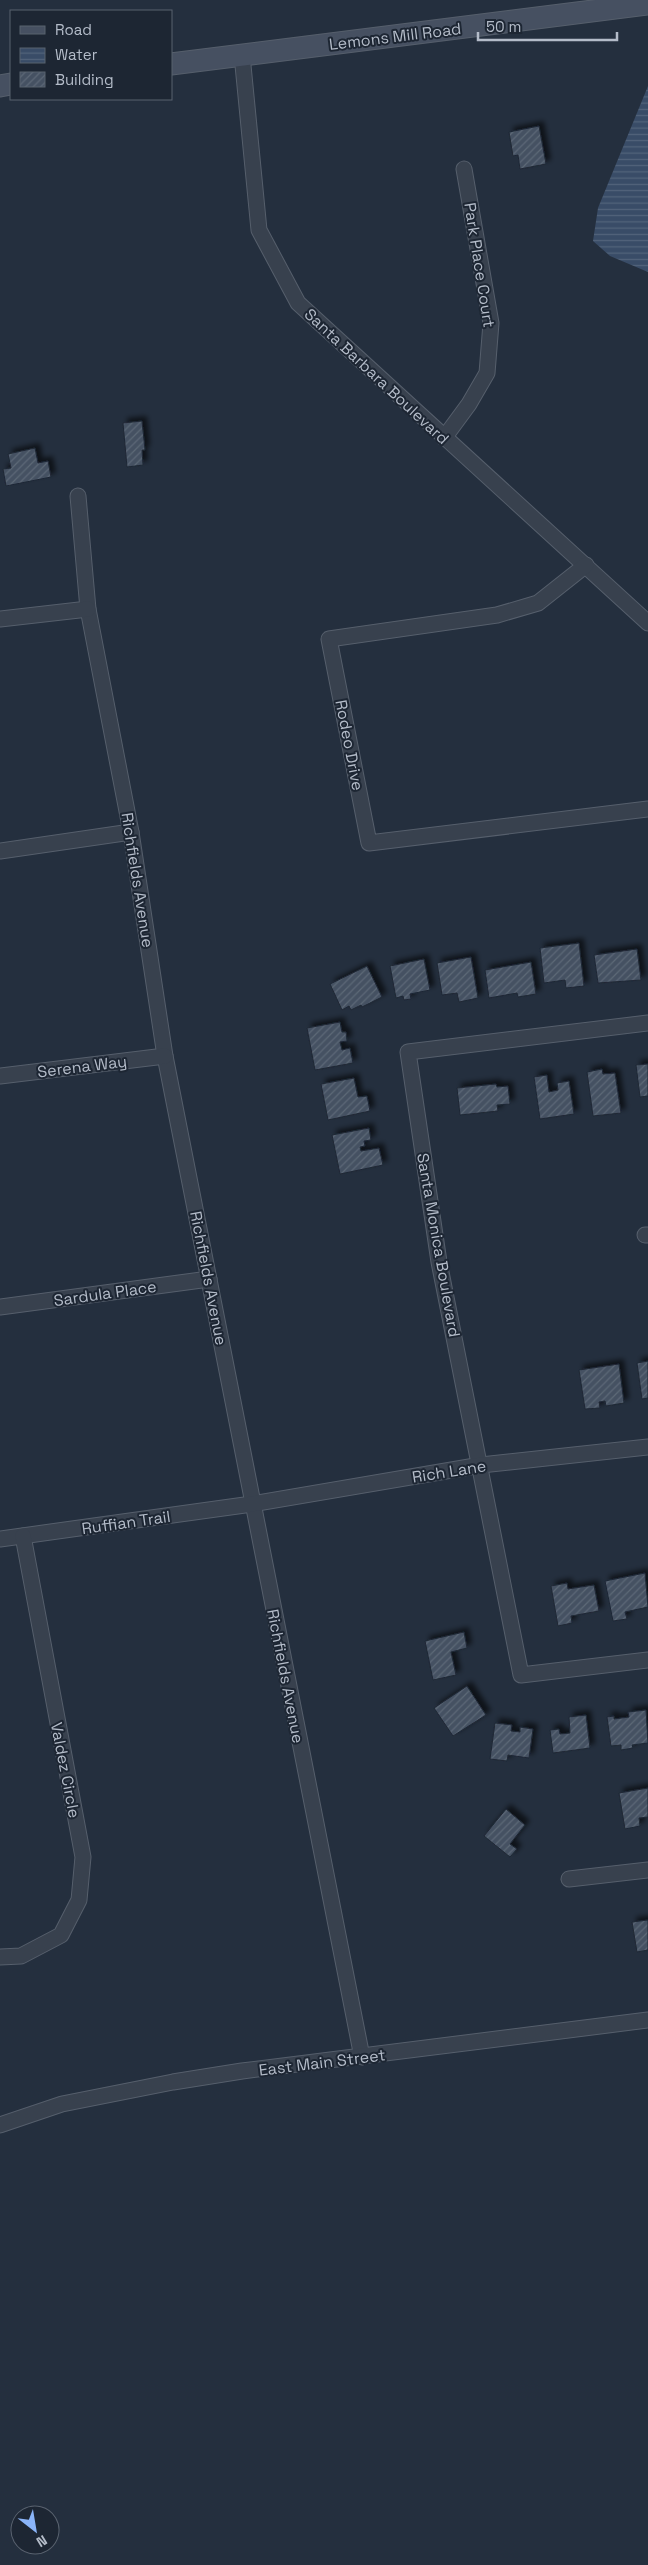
<svg xmlns="http://www.w3.org/2000/svg" width="648" height="2565" font-family="'Space Grotesk',sans-serif">
  <defs>
    <pattern id="water-rules" width="6" height="5" patternUnits="userSpaceOnUse" patternTransform="scale(1.25)"><rect width="6" height="5" fill="#394c67"/><path d="M0 2.5h6" fill="none" stroke="#53647b"/></pattern>
    <pattern id="building-hatch" width="6" height="6" patternUnits="userSpaceOnUse" patternTransform="scale(1.25)"><rect width="6" height="6" fill="#455162"/><path d="M-1 1l2-2M0 6l6-6M5 7l2-2" fill="none" stroke="#5d6877"/></pattern>
    <filter id="shadow"><feDropShadow dx="4.5" dy="-4.5" stdDeviation="2.5" flood-color="#0009"/></filter>
  </defs>
  <rect width="100%" height="100%" fill="#242f3e"/>
  <polygon fill="url(#water-rules)" points="648,86 648,272 610,256 593,241 598,208"/>
  <g fill="url(#building-hatch)" stroke="#1f2835" filter="url(#shadow)">
    <polygon points="539,126 546,164 520,169 518,155 513,156 509,132"/>
    <polygon points="142,421 145,450 142,450 143,465 127,467 123,423"/>
    <polygon points="35,448 38,463 48,461 51,477 6,486 3,469 11,468 8,454"/>
    <polygon points="579,943 584,986 566,988 565,980 544,983 540,948"/>
    <polygon points="637,949 641,980 598,983 594,955"/>
    <polygon points="471,957 478,998 459,1002 457,993 442,995 437,963"/>
    <polygon points="424,959 430,990 410,994 411,999 404,1000 403,996 396,998 390,966"/>
    <polygon points="531,962 536,994 518,997 517,993 489,998 485,970"/>
    <polygon points="367,966 382,997 362,1007 361,1005 351,1010 349,1006 342,1010 330,984"/>
    <polygon points="340,1022 342,1032 346,1032 347,1041 340,1042 342,1050 350,1048 353,1063 315,1070 307,1028"/>
    <polygon points="648,1064 648,1096 640,1097 636,1065"/>
    <polygon points="602,1069 603,1074 615,1073 621,1113 593,1116 587,1072"/>
    <polygon points="547,1075 549,1092 558,1090 557,1083 569,1081 574,1114 540,1119 534,1077"/>
    <polygon points="354,1078 358,1097 367,1096 370,1111 328,1120 321,1084"/>
    <polygon points="496,1084 497,1087 508,1086 510,1104 497,1105 498,1111 460,1115 457,1088"/>
    <polygon points="369,1128 371,1140 364,1141 365,1146 360,1147 361,1151 379,1148 383,1165 340,1174 332,1135"/>
    <polygon points="648,1361 648,1398 642,1399 637,1363"/>
    <polygon points="619,1364 624,1403 606,1406 605,1401 599,1402 600,1408 585,1409 579,1370"/>
    <polygon points="645,1573 648,1607 625,1612 627,1619 613,1621 605,1581"/>
    <polygon points="567,1583 568,1589 594,1585 599,1611 571,1616 572,1623 558,1626 551,1586"/>
    <polygon points="464,1632 467,1648 451,1652 456,1675 433,1680 425,1641"/>
    <polygon points="467,1686 486,1715 453,1736 434,1708"/>
    <polygon points="646,1710 648,1743 632,1745 633,1748 621,1750 621,1745 611,1746 607,1717 614,1716 614,1719 629,1717 628,1712"/>
    <polygon points="586,1715 590,1748 553,1753 550,1730 559,1729 560,1734 570,1733 569,1717"/>
    <polygon points="495,1723 512,1725 511,1731 520,1732 520,1727 533,1729 529,1758 508,1755 507,1761 490,1759"/>
    <polygon points="648,1788 648,1817 639,1818 640,1826 625,1829 619,1793"/>
    <polygon points="506,1809 525,1825 510,1844 517,1849 510,1857 484,1836"/>
    <polygon points="648,1920 648,1950 637,1952 632,1922"/>
  </g>
  <g fill="none" stroke-linecap="round" stroke-linejoin="round">
    <defs>
      <g id="street">
        <polyline points="242,55 259,230 298,303 648,623"/>
        <polyline points="444,438 469,404 487,373 491,323 464,169"/>
        <polyline points="78,496 88,609 131,832 165,1056 362,2057"/>
        <polyline points="586,565 538,603 497,615 329,639 369,843 648,809"/>
        <polyline points="0,619 88,609"/>
        <polyline points="0,851 131,832"/>
        <polyline points="648,1023 408,1052 439,1262 521,1675 648,1660"/>
        <polyline points="0,1076 165,1056"/>
        <polyline points="645,1235 648,1235"/>
        <polyline points="0,1307 209,1279"/>
        <polyline points="0,1539 252,1504 481,1465 648,1447"/>
        <polyline points="569,1879 648,1870"/>
        <polyline points="0,1957 21,1956 61,1935 79,1900 83,1857 23,1536"/>
        <polyline points="0,2125 62,2104 173,2082 242,2071 648,2020"/>
      </g>
      <g id="secondary">
        <polyline points="171,64 648,4"/>
        <polyline points="0,86 11,84"/>
      </g>
    </defs>
    <use href="#street" stroke="#565f6c" stroke-width="17"/>
    <use href="#secondary" stroke="#565f6c" stroke-width="23"/>
    <use href="#street" stroke="#38414e" stroke-width="15"/>
    <use href="#secondary" stroke="#465061" stroke-width="21"/>
  </g>
  <g text-anchor="middle" stroke-width="4" stroke-linejoin="round" paint-order="stroke">
    <g font-size="16" fill="#b4bcc9" stroke="#1d2633">
      <text transform="translate(395 36) rotate(-7)" y="6">Lemons Mill Road</text>
      <text transform="translate(480 265) rotate(81)" y="6">Park Place Court</text>
      <text transform="translate(377 376) rotate(43)" y="6">Santa Barbara Boulevard</text>
      <text transform="translate(350 745) rotate(79)" y="6">Rodeo Drive</text>
      <text transform="translate(138 880) rotate(81)" y="6">Richfields Avenue</text>
      <text transform="translate(82 1066) rotate(-7)" y="6">Serena Way</text>
      <text transform="translate(439 1245) rotate(80)" y="6">Santa Monica Boulevard</text>
      <text transform="translate(209 1278) rotate(79)" y="6">Richfields Avenue</text>
      <text transform="translate(105 1293) rotate(-8)" y="6">Sardula Place</text>
      <text transform="translate(449 1471) rotate(-9)" y="6">Rich Lane</text>
      <text transform="translate(126 1522) rotate(-8)" y="6">Ruffian Trail</text>
      <text transform="translate(286 1676) rotate(79)" y="6">Richfields Avenue</text>
      <text transform="translate(66 1770) rotate(79)" y="6">Valdez Circle</text>
      <text transform="translate(322 2062) rotate(-7)" y="6">East Main Street</text>
    </g>
  </g>
  <rect x="10" y="10" width="162" height="90" fill="#1d2633" stroke="#59626f"/>
  <rect x="20" y="26" width="25" height="8" fill="#465061" stroke="#59626f"/>
  <text x="55" y="35" font-size="15" fill="#b4bcc9">Road</text>
  <rect x="20" y="48" width="25" height="15" fill="url(#water-rules)" stroke="#59626f"/>
  <text x="55" y="60" font-size="15" fill="#b4bcc9">Water</text>
  <rect x="20" y="72" width="25" height="15" fill="url(#building-hatch)" stroke="#59626f"/>
  <text x="55" y="85" font-size="15" fill="#b4bcc9">Building</text>
  <g transform="translate(35 2530) rotate(149)"><circle r="24" fill="#1d2633" stroke="#59626f"/>
  <path d="M0-4L9 19L0 12L-9 19Z" fill="#8ab4f8"/>
  <text y="-8" font-size="14" font-weight="bold" text-anchor="middle" fill="#b4bcc9">N</text>
  </g>
  <path d="M478 32v8h139v-8" fill="none" stroke="#b4bcc9" stroke-width="2.5"/>
  <text x="486" y="32" font-size="15" fill="#b4bcc9" stroke="#1d2633" stroke-width="4" paint-order="stroke">50 m</text>
</svg>
